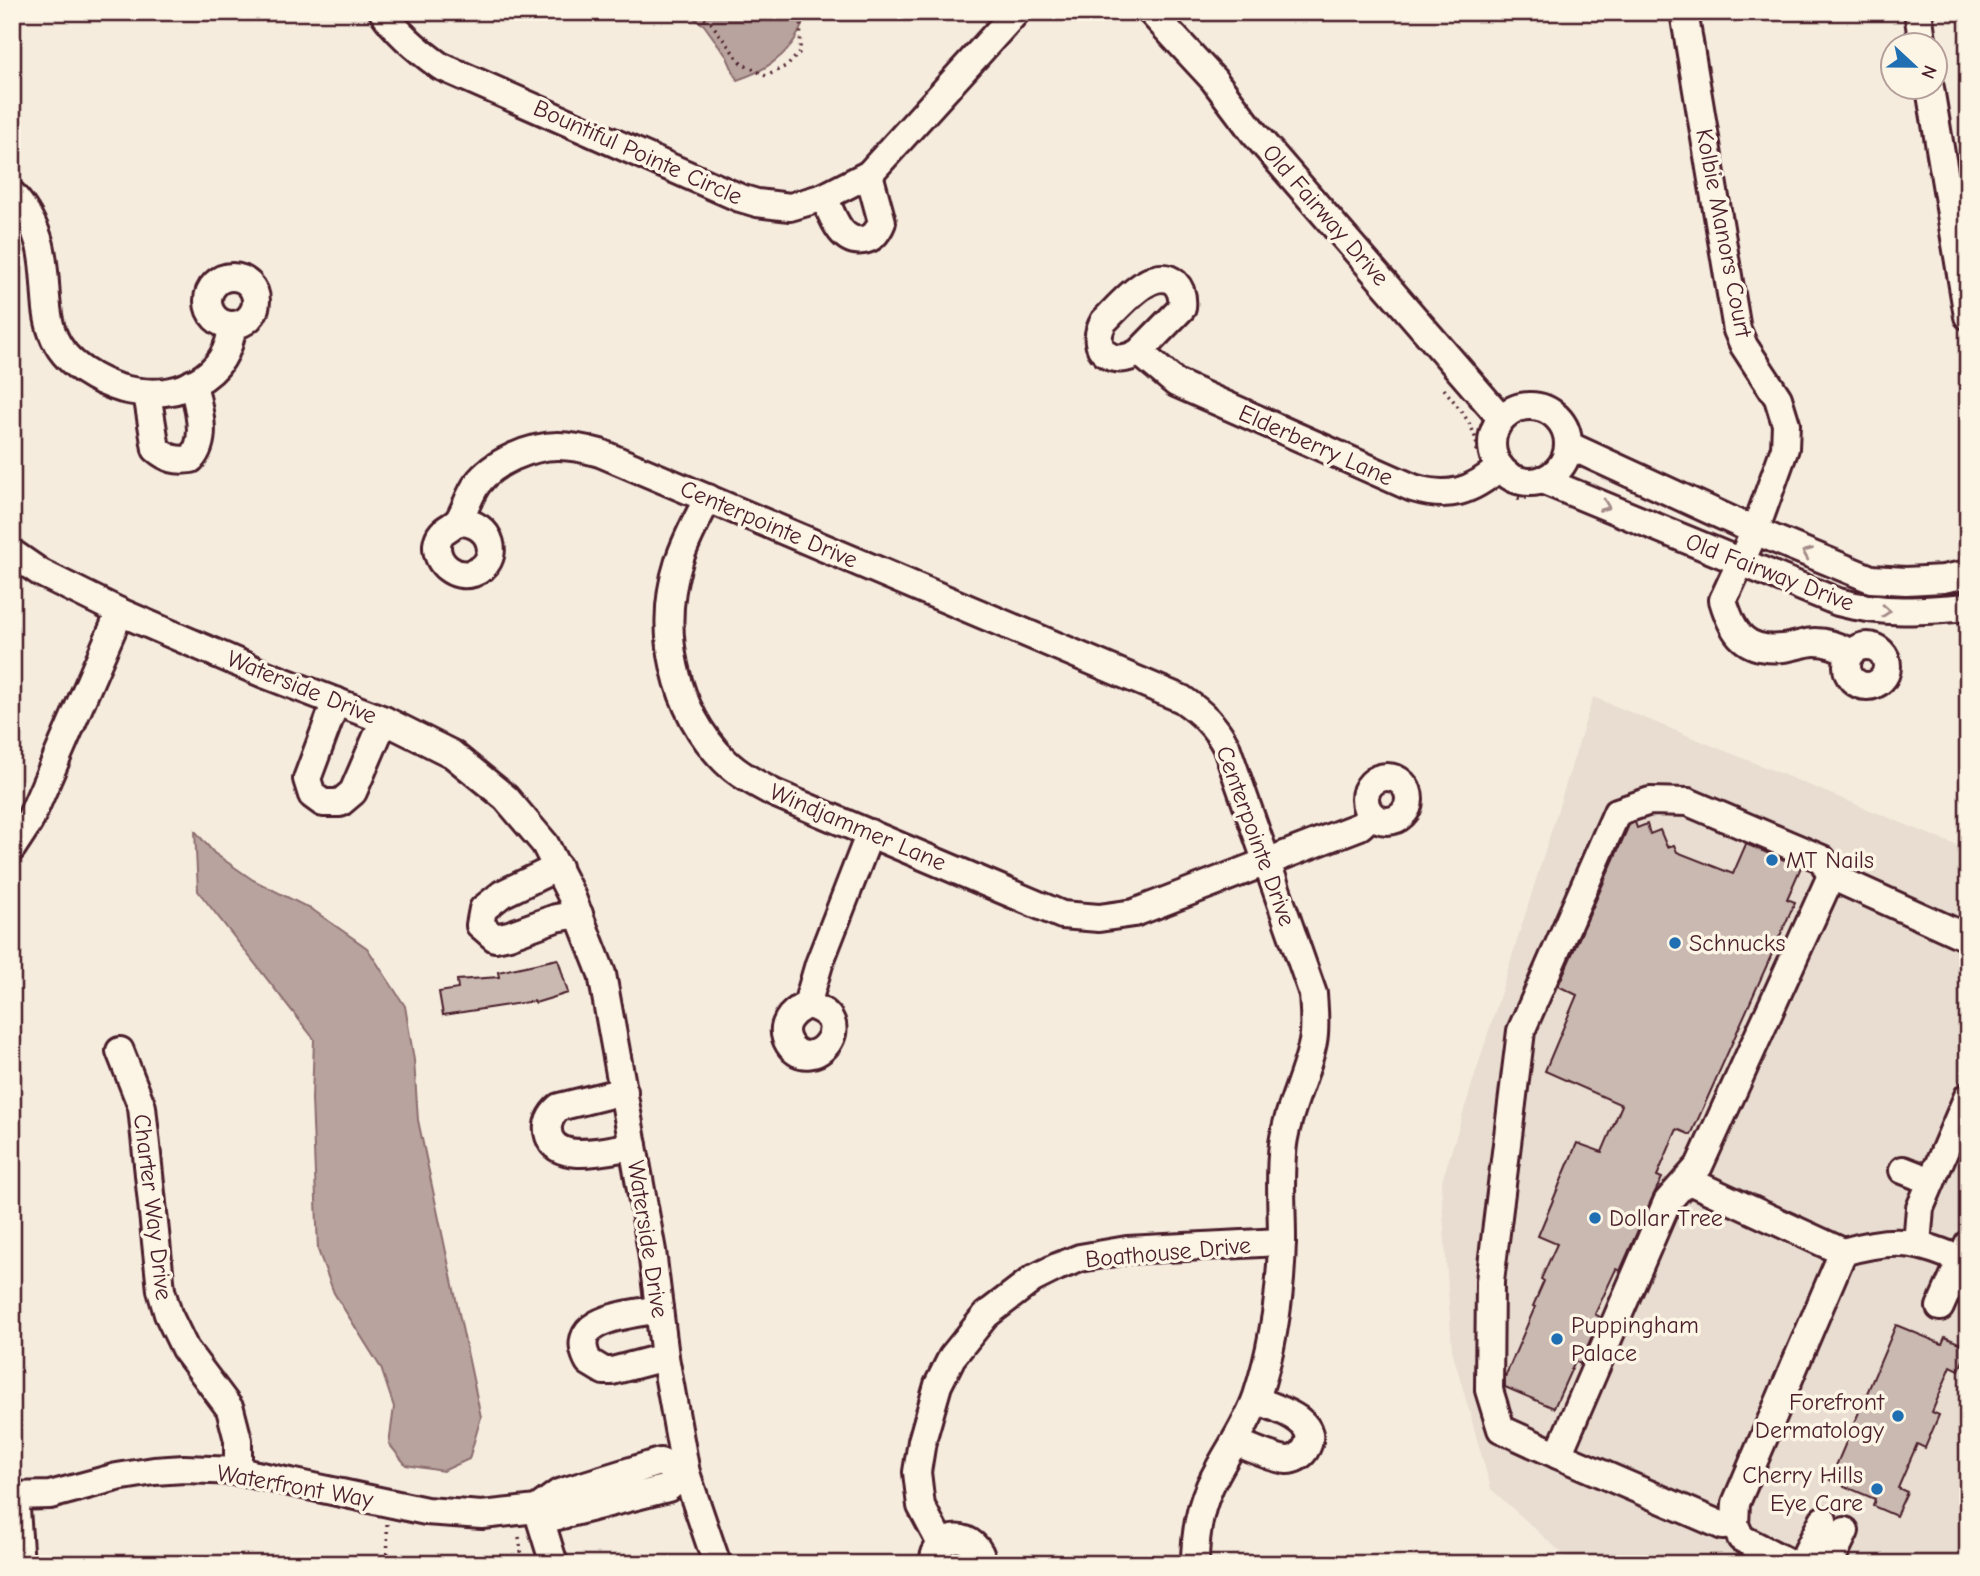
<svg xmlns="http://www.w3.org/2000/svg" width="1980" height="1576" font-family="'Comic Neue',sans-serif">
  <rect width="100%" height="100%" fill="#f5ecde"/>
  <filter id="ink" filterUnits="userSpaceOnUse"><feTurbulence type="fractalNoise" baseFrequency=".0143" numOctaves="2"/><feDisplacementMap in="SourceGraphic" scale="14" xChannelSelector="R" yChannelSelector="G"/><feConvolveMatrix kernelMatrix="1 2 1 2 8 2 1 2 1" color-interpolation-filters="sRGB"/></filter>
  <g filter="url(#ink)">
    <polygon fill="#e8ddd0" points="1593,697 1968,850 1968,1564 1574,1564 1491,1489 1452,1350 1441,1184"/>
    <g fill="#b8a39e" stroke="#8c6e70" stroke-width="2">
      <path d="M684,12H806C798,48 771,69 737,80L727,57L704,25Z"/>
      <polygon points="195,831 214,853 253,880 313,910 367,948 405,1006 414,1060 418,1120 481,1417 469,1459 443,1471 406,1465 389,1444 394,1407 381,1368 334,1293 318,1250 312,1099 314,1039 198,891"/>
    </g>
    <g fill="#cab9b1" stroke="#4a1f2b" stroke-width="2">
      <polygon points="1635,822 1637,828 1647,824 1650,834 1660,830 1667,847 1674,845 1677,852 1733,874 1746,844 1801,867 1787,899 1795,902 1691,1135 1677,1129 1657,1176 1662,1178 1653,1196 1620,1271 1616,1269 1595,1314 1600,1317 1580,1364 1575,1361 1554,1408 1505,1387 1505,1377 1535,1307 1533,1306 1544,1281 1541,1279 1557,1244 1538,1236 1568,1164 1577,1143 1602,1152 1622,1105 1545,1071 1577,995 1558,986 1629,825"/>
      <polygon points="558,959 568,993 535,1003 534,1001 443,1015 439,992 458,989 457,980 499,977 498,972"/>
      <polygon points="1896,1325 1942,1344 1945,1337 1968,1347 1968,1349 1959,1370 1951,1366 1932,1412 1939,1415 1925,1448 1917,1444 1898,1488 1907,1492 1896,1516 1873,1506 1875,1499 1830,1480"/>
    </g>
    <g fill="none" stroke-linecap="round" stroke-linejoin="round">
      <defs>
        <g id="minor">
          <path d="M383,12C398,34 419,51 440,66L740,198L757,203L790,207L824,197L869,174L1016,12"/>
          <polyline points="1151,12 1214,80 1254,133 1501,418"/>
          <path d="M1684,12L1737,330L1744,346L1778,398L1786,424L1785,448L1755,531L1723,600C1733,634 1745,652 1783,648C1794,647 1805,642 1815,642C1828,642 1840,647 1851,653"/>
          <polyline points="1918,12 1923,46"/>
          <polyline points="1930,88 1968,316"/>
          <path d="M12,194C25,209 35,226 40,245C52,295 34,338 84,371C96,379 109,385 123,389C149,395 173,395 196,382C218,370 230,351 232,326"/>
          <path d="M824,197C832,214 840,244 863,240C873,239 878,232 882,222L869,174"/>
          <circle cx="232" cy="301" r="24"/>
          <path d="M1139,352C1114,369 1087,350 1104,321C1118,308 1153,263 1175,283C1182,290 1183,299 1182,308L1139,352L1176,383L1413,488C1449,499 1471,492 1500,467"/>
          <path d="M147,393L156,449C168,459 176,461 191,459C209,439 198,408 193,383"/>
          <circle cx="1530" cy="444" r="38"/>
          <polyline points="1568,445 1755,531 1871,579 1906,581 1943,579 1968,574"/>
          <path d="M1542,480L1838,602C1882,614 1923,611 1968,607"/>
          <path d="M708,498C698,518 686,539 679,561C657,630 674,710 725,761C739,775 757,784 774,793L1062,915L1099,918L1134,913L1360,826L1372,815"/>
          <path d="M458,522C493,521 503,562 473,573C455,579 436,564 437,545C439,527 454,529 460,518C466,507 470,494 477,484C493,462 531,446 558,446C572,446 586,449 600,453L1182,699C1202,713 1215,725 1226,746L1313,994C1314,1010 1316,1026 1313,1042C1306,1077 1288,1108 1283,1144C1279,1175 1282,1207 1282,1239C1281,1292 1273,1347 1257,1396C1246,1428 1224,1456 1210,1486C1199,1510 1195,1537 1195,1564"/>
          <polyline points="12,553 41,573 120,612 264,674 384,720 452,754 506,798 545,844 571,895 602,974 652,1251 665,1357 686,1473 717,1564"/>
          <circle cx="1867" cy="666" r="20"/>
          <polyline points="336,701 307,779 312,795 323,803 340,803 353,792 384,720"/>
          <circle cx="1387" cy="799" r="22"/>
          <polyline points="12,848 29,822 120,612"/>
          <polyline points="558,867 502,894 483,909 480,925 495,938 509,935 556,918 579,914"/>
          <path d="M807,1005C864,1019 811,1079 789,1044C778,1026 791,1012 807,1005L819,964L870,833"/>
          <polyline points="120,1051 142,1107 161,1290 168,1314 185,1349 230,1409 238,1440 238,1471"/>
          <path d="M624,1091L559,1107C551,1114 545,1124 549,1136C558,1165 611,1149 633,1146"/>
          <polyline points="1903,1170 1931,1181"/>
          <path d="M1687,1180L1843,1252C1897,1236 1917,1241 1968,1263"/>
          <polyline points="1917,1244 1920,1208 1968,1096"/>
          <polyline points="1940,1307 1968,1244"/>
          <path d="M659,1309C631,1315 564,1317 589,1362L604,1371H612L665,1357"/>
          <path d="M1235,1442C1249,1447 1273,1459 1287,1460C1294,1460 1301,1456 1305,1450C1324,1421 1275,1408 1256,1400"/>
          <polyline points="1558,1455 1501,1429 1489,1390 1490,1281 1521,1031 1617,812 1650,801 1688,802 1822,859 1831,876"/>
          <polyline points="12,1496 50,1495 117,1477 154,1471 184,1469 238,1471 426,1511 482,1515 537,1509 559,1493 660,1462 686,1473 668,1488 550,1518 537,1509"/>
          <polyline points="15,1496 20,1564"/>
          <polyline points="537,1509 554,1564"/>
          <polyline points="1735,1525 1723,1526 1558,1455 1667,1202 1699,1166 1831,876 1968,938"/>
          <polyline points="941,1544 921,1506 917,1472 922,1441 938,1385 952,1357 986,1315 1033,1279 1057,1267 1080,1258 1127,1250 1282,1242"/>
          <path d="M933,1564C935,1530 978,1530 983,1564"/>
          <polyline points="1792,1564 1741,1538 1735,1525 1736,1503 1843,1252"/>
          <polyline points="1801,1564 1823,1520"/>
          <polyline points="1829,1564 1845,1531"/>
        </g>
      </defs>
      <use href="#minor" stroke="#4a1f2b" stroke-width="32"/>
      <g stroke="#4a1f2b" stroke-width="3.5" stroke-dasharray="2 5" stroke-linecap="butt">
        <polyline points="692,12 711,23 741,63 766,76 788,65 800,52 801,18 805,12"/>
        <polyline points="1123,12 1131,21"/>
        <path d="M1444,389C1458,407 1478,428 1477,452L1481,454"/>
        <polyline points="1508,488 1518,498 1531,498"/>
        <polyline points="387,1524 388,1564"/>
        <polyline points="519,1537 521,1551 526,1564"/>
      </g>
      <use href="#minor" stroke="#fcf5e5" stroke-width="26"/>
    </g>
    <defs><path id="oneway-chevron" d="M-2-3.5L2.5 0L-2 3.5" fill="none" stroke-width="1.6" stroke-linecap="round" stroke-linejoin="round" transform="scale(1.75)"/></defs>
    <g stroke="#a38a88">
      <use href="#oneway-chevron" transform="translate(1605 506) rotate(22)"/>
      <use href="#oneway-chevron" transform="translate(1807 553) rotate(-157)"/>
      <use href="#oneway-chevron" transform="translate(1886 611) rotate(4)"/>
    </g>
  </g>
  <g fill="#1f6fb2" stroke="#fcf5e5" stroke-width="2.5">
    <circle cx="1772" cy="860" r="7"/>
    <circle cx="1675" cy="943" r="7"/>
    <circle cx="1595" cy="1218" r="7"/>
    <circle cx="1557" cy="1339" r="7"/>
    <circle cx="1898" cy="1416" r="7"/>
    <circle cx="1877" cy="1489" r="7"/>
  </g>
  <g text-anchor="middle" stroke-width="7" stroke-linejoin="round" paint-order="stroke">
    <g font-size="24" fill="#4a1f2b" stroke="#fcf5e5">
      <text transform="translate(638 152) rotate(24)" y="8">Bountiful Pointe Circle</text>
      <text transform="translate(1326 215) rotate(49)" y="8">Old Fairway Drive</text>
      <text transform="translate(1724 233) rotate(79)" y="8">Kolbie Manors Court</text>
      <text transform="translate(1316 445) rotate(24)" y="8">Elderberry Lane</text>
      <text transform="translate(769 524) rotate(23)" y="8">Centerpointe Drive</text>
      <text transform="translate(1770 572) rotate(21)" y="8">Old Fairway Drive</text>
      <text transform="translate(302 687) rotate(22)" y="8">Waterside Drive</text>
      <text transform="translate(858 827) rotate(23)" y="8">Windjammer Lane</text>
      <text transform="translate(1256 836) rotate(70)" y="8">Centerpointe Drive</text>
      <text transform="translate(153 1207) rotate(83)" y="8">Charter Way Drive</text>
      <text transform="translate(648 1239) rotate(81)" y="8">Waterside Drive</text>
      <text transform="translate(1168 1252) rotate(-5)" y="8">Boathouse Drive</text>
      <text transform="translate(295 1486) rotate(10)" y="8">Waterfront Way</text>
    </g>
    <g font-size="24" fill="#4a1f2b" stroke="#fcf5e5" text-anchor="start">
      <text x="1786" y="868">MT Nails</text>
      <text x="1689" y="951">Schnucks</text>
      <text x="1609" y="1226">Dollar Tree</text>
      <text x="1571" y="1333">Puppingham<tspan x="1571" dy="28">Palace</tspan></text>
      <text x="1884" y="1410" text-anchor="end">Forefront<tspan x="1884" dy="28">Dermatology</tspan></text>
      <text x="1863" y="1483" text-anchor="end">Cherry Hills<tspan x="1863" dy="28">Eye Care</tspan></text>
    </g>
  </g>
  <rect width="1980" height="1576" fill="none" stroke="#fcf5e5" stroke-width="42"/>
  <rect x="21" y="21" width="1938" height="1534" fill="none" stroke="#4a1f2b" stroke-width="2.5" filter="url(#ink)"/>
  <g transform="translate(1914 66) rotate(112)"><circle r="33" fill="#fcf5e5" stroke="#b59f9b" stroke-width="2"/>
  <path d="M0-5L12 26L0 18L-12 26Z" fill="#1f6fb2"/>
  <text y="-10" font-size="19" font-weight="bold" text-anchor="middle" fill="#4a1f2b">N</text>
  </g>
</svg>
